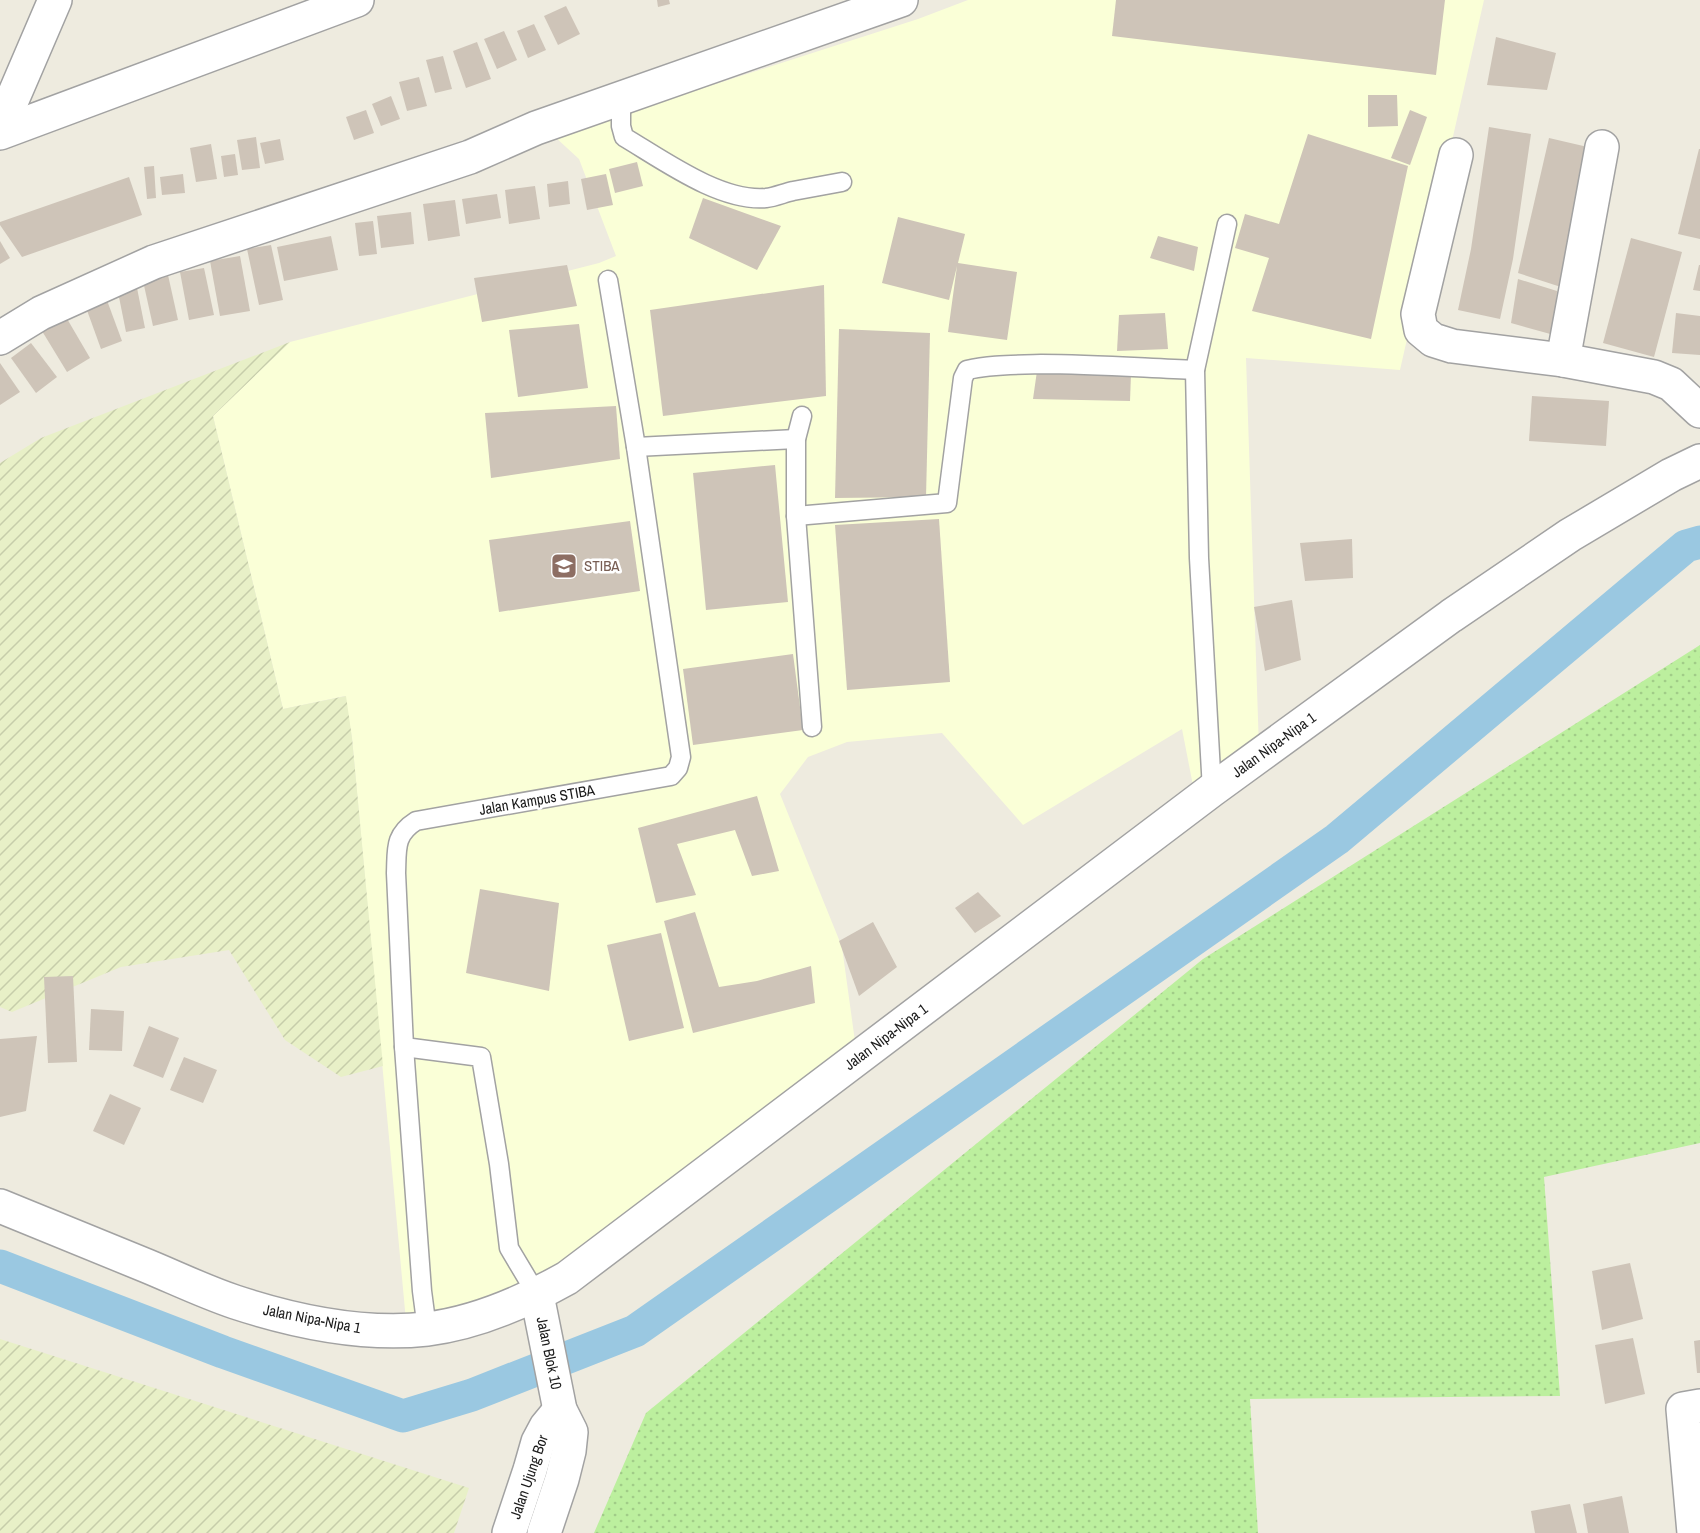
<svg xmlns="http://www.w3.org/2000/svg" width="1700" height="1533" font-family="'Archivo Narrow',sans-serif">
  <defs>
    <pattern id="farmland-furrows" width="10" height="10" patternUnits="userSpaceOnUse" patternTransform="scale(1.5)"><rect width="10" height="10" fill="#e8f0c7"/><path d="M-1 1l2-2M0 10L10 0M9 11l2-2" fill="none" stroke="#c6cdaa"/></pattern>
    <pattern id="grass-dots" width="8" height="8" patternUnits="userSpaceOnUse" patternTransform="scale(1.5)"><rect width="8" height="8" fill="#bcef9e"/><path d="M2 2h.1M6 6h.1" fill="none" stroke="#a1cc88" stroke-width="1.8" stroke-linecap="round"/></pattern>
  </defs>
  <rect width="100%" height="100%" fill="#eeebdf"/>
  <polygon fill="#faffd7" points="968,0 1484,0 1400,370 1246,358 1259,749 1196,801 1182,729 1023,825 942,733 847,742 808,757 780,794 842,947 857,1056 697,1179 489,1310 406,1321 352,738 345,696 283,709 213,416 290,342 599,263 616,256 579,159 554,136 918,19"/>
  <g fill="url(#farmland-furrows)">
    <polygon points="290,342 213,416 283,709 346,696 352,738 383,1066 341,1077 285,1040 229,950 121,967 12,1012 0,1007 0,463 41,438"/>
    <polygon points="0,1339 469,1488 454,1533 0,1533"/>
  </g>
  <polygon fill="url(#grass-dots)" points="1700,645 1700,1143 1544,1177 1560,1396 1250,1399 1258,1533 594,1533 646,1413 1203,959"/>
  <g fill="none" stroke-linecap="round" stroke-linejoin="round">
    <polyline stroke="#9ac8e1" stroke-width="33" points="0,1266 223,1352 403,1416 472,1395 635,1331 1337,839 1686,546 1700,542"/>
  </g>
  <g fill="#cec4b8">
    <polygon points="657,0 669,0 670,4 658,7"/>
    <polygon points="1116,0 1445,0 1436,75 1112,36"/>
    <polygon points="566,6 580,34 558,45 544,16"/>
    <polygon points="534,24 546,50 528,58 517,31"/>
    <polygon points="504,31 517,60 497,69 484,39"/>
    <polygon points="1496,37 1556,53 1547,90 1487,85"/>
    <polygon points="477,42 491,79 466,88 453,51"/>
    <polygon points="443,56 452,89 435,93 426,60"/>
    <polygon points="419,77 427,106 407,111 399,82"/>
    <polygon points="1368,95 1397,95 1398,126 1368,127"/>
    <polygon points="391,96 400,119 381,126 372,104"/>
    <polygon points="366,110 374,133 354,140 346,117"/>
    <polygon points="1410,110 1427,117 1410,165 1391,158"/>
    <polygon points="1489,127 1531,134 1513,259 1500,319 1458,310 1471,249"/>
    <polygon points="1308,134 1408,166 1371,339 1252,311 1269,258 1235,248 1245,214 1279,224"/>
    <polygon points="256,137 260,168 242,170 237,140"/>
    <polygon points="1549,138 1592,148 1564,288 1518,273"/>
    <polygon points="280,139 284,160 265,164 260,143"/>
    <polygon points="211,144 217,179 196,182 190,148"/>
    <polygon points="1699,149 1700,149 1700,239 1678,234"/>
    <polygon points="235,154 238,175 224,177 221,156"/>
    <polygon points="637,162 643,186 615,193 609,169"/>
    <polygon points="154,166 156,198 147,199 144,167"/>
    <polygon points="183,174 185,193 162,195 160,177"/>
    <polygon points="606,174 613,205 587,210 581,179"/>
    <polygon points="129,177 142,215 22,257 0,225 0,222"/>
    <polygon points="568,181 570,204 549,207 547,184"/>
    <polygon points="535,186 540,219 509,224 505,190"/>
    <polygon points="497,194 501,218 466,224 462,199"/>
    <polygon points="703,198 781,226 757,270 689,238"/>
    <polygon points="455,200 460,236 428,241 423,204"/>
    <polygon points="411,212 414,244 381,248 377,216"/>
    <polygon points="898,217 965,234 958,263 1017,272 1007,340 948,332 957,266 949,300 882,283"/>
    <polygon points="373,221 377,254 359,256 355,223"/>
    <polygon points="331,236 338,270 284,281 277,247"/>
    <polygon points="1158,236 1198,247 1194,271 1150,258"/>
    <polygon points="1631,238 1682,252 1654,357 1603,343"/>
    <polygon points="0,241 10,258 0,264"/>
    <polygon points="271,245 283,300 259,305 247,249"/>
    <polygon points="240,256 250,311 220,316 210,261"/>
    <polygon points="567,265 577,306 482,322 474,278"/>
    <polygon points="1699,265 1700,265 1700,291 1693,290"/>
    <polygon points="204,268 214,315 189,320 180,272"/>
    <polygon points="168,275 178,320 153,326 143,281"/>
    <polygon points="1518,279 1557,291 1554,335 1511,323"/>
    <polygon points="136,283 145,328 126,332 117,287"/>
    <polygon points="824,285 826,396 663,416 650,310"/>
    <polygon points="105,295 122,341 101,349 84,302"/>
    <polygon points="1165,313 1168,349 1117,351 1119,315"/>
    <polygon points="1676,313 1700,316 1700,355 1672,353"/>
    <polygon points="66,317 90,358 67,372 42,331"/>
    <polygon points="579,324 588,388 518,397 509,330"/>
    <polygon points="839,329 930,333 926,497 835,498"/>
    <polygon points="31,343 57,377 36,393 11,358"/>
    <polygon points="0,363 20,392 0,405"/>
    <polygon points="1037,371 1131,374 1130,401 1033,399"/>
    <polygon points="1532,396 1609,401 1606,446 1529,441"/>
    <polygon points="616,406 620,459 491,478 485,413"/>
    <polygon points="775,465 788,602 706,610 693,473"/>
    <polygon points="939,519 950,682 847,690 835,525"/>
    <polygon points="630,521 640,591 499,612 489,540"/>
    <polygon points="1352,539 1353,578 1305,581 1300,543"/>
    <polygon points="1292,600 1301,660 1265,671 1254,607"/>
    <polygon points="793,654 803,730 693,745 683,669"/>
    <polygon points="757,796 779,871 752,876 735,830 677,844 696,895 656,903 638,828"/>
    <polygon points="480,889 559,903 549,991 466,973"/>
    <polygon points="978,892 1001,916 975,933 955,908"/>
    <polygon points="695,912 719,987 757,981 811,966 815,1003 693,1033 664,921"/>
    <polygon points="873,922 897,967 859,996 839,941"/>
    <polygon points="661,933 684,1028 629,1041 607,945"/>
    <polygon points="73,976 77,1062 48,1063 44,977"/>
    <polygon points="91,1009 124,1011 122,1051 89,1050"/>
    <polygon points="149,1026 179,1038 163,1078 133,1066"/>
    <polygon points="37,1036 26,1111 0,1117 0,1039"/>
    <polygon points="184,1057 217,1070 203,1103 170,1090"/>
    <polygon points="110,1094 141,1108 124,1145 93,1131"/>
    <polygon points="1630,1263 1643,1319 1602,1330 1592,1271"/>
    <polygon points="1633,1338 1645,1394 1605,1404 1595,1345"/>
    <polygon points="1700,1340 1700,1373 1697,1373 1694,1341"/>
    <polygon points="1622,1496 1629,1533 1588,1533 1583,1504"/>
    <polygon points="1570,1504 1577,1533 1535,1533 1531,1511"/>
  </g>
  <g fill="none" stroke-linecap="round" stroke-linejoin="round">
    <defs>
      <g id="service">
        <path d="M621,99V126L624,137C663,160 720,202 766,198C775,197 784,193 793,191C809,188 826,185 842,182"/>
        <polyline points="802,416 796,439 796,516 812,727"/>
        <polyline points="636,447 796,439"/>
        <path d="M796,516L947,503L963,378L967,370C992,364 1016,365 1041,364C1093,364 1144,368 1195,370"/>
        <polyline points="1212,790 1199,558 1195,370 1227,224"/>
        <polyline points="404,1047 481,1057 499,1164 509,1248 537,1295"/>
        <path d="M427,1329L422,1291L404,1047L396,873C397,849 394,835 416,821L671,776L678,768L681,757L636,447L608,280"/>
      </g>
      <g id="minor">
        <polyline points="0,128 55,0"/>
        <polyline points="0,133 357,0"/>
        <polyline points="1456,155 1418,314 1421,330 1433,340 1452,346 1563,360 1654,377 1671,384 1700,411"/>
        <polyline points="0,338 41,313 154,262 470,157 536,128 901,0"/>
        <polyline points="1563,360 1602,147"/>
        <polyline points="537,1295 560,1410 571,1432 569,1451 562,1479 544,1533"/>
        <polyline points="509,1533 530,1470 538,1442 546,1427 560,1410"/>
        <polyline points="1694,1533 1683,1409 1700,1406"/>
      </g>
      <path id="tertiary" d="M0,1206C49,1226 98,1246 147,1266C176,1278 205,1292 235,1302C296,1322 362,1336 427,1329C477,1323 524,1302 567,1278L1212,790L1451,616L1570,535L1671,475L1700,461"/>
    </defs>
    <use href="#service" stroke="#a2a2a2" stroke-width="21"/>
    <use href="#minor" stroke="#a2a2a2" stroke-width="36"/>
    <use href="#tertiary" stroke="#a2a2a2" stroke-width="36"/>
    <use href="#service" stroke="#fff" stroke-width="18"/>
    <use href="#minor" stroke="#fff" stroke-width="33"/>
    <use href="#tertiary" stroke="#fff" stroke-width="33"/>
  </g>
  <defs>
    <symbol id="university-square" viewBox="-11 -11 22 22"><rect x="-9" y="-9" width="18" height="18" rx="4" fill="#8d6e63" stroke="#fff"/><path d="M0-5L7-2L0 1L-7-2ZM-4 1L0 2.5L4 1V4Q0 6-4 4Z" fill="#fff"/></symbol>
  </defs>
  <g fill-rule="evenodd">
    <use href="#university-square" x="549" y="551" width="30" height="30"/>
  </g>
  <g text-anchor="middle" stroke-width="5" stroke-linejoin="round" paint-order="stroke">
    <g font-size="15" fill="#785e54" stroke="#fff" text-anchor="start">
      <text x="584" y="571">STIBA</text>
    </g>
    <g font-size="15" fill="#1b1b1b" stroke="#fff">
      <text transform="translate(1274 745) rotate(-36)" y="5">Jalan Nipa-Nipa 1</text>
      <text transform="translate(537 800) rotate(-10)" y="5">Jalan Kampus STIBA</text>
      <text transform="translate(886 1037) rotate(-37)" y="5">Jalan Nipa-Nipa 1</text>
      <text transform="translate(312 1319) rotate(11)" y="5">Jalan Nipa-Nipa 1</text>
      <text transform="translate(549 1353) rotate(78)" y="5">Jalan Blok 10</text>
      <text transform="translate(529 1477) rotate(-71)" y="5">Jalan Ujung Bor</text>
    </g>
  </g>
</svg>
